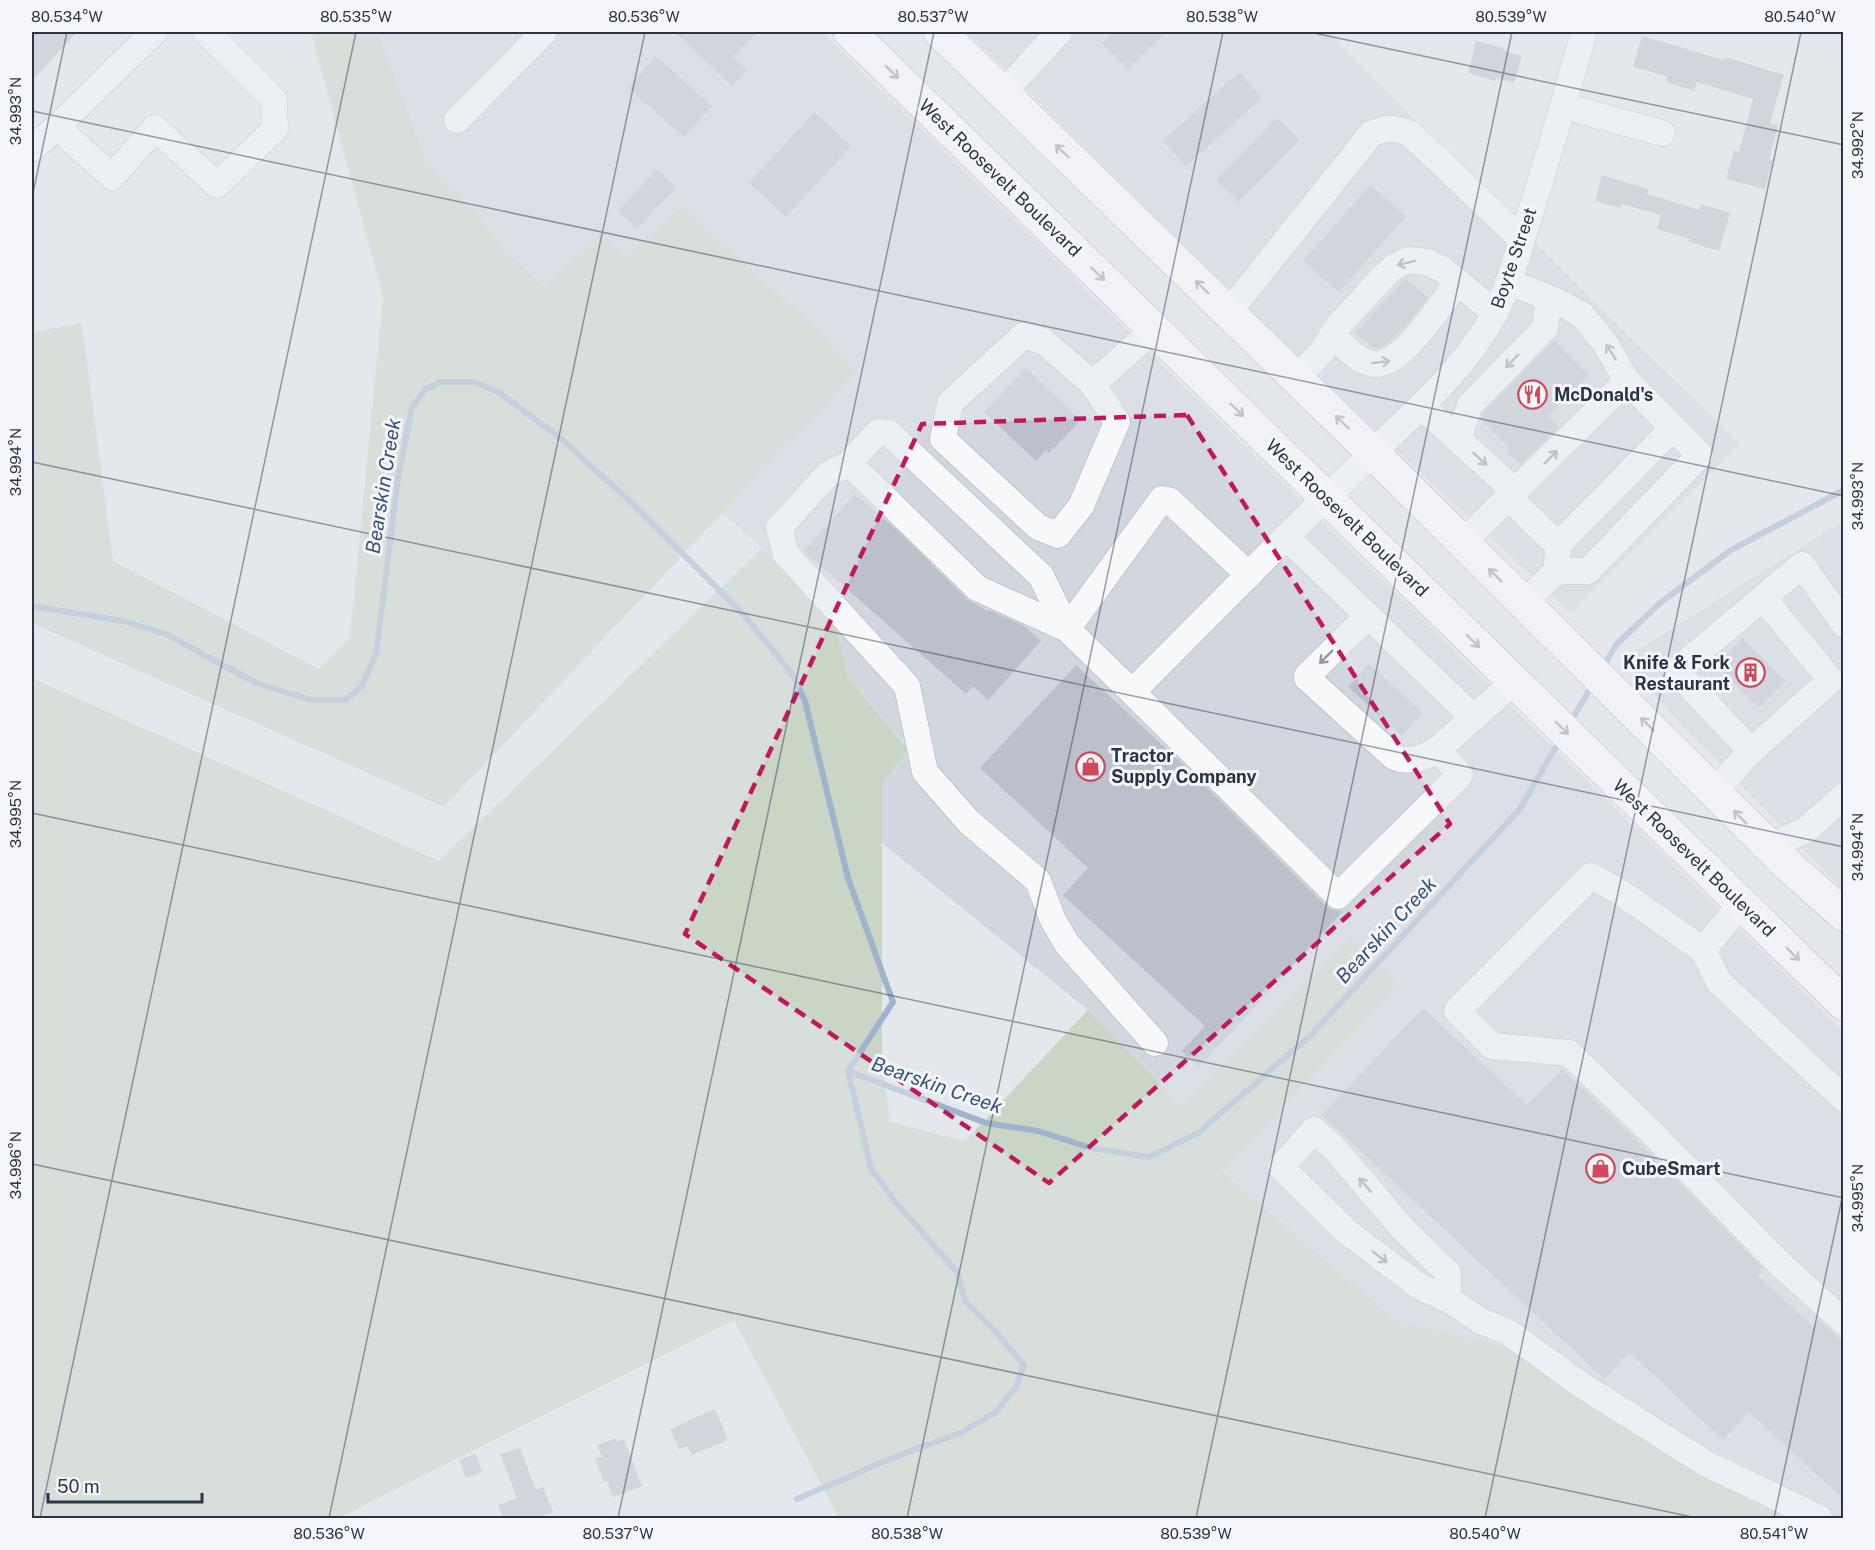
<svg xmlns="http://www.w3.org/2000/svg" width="1875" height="1550" font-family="'Public Sans',sans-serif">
  <rect width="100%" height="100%" fill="#e4e7ec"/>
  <g fill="#d2d6de">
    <polygon points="378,32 822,32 1843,1031 1843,1518 1781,1518 1634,1435 1505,1347 1394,1319 1221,1168 1398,988 1352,938 1182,1108 1088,1010 882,843 882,783 908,748 849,679 835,623 762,548 722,513 858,370 627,255 599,232 546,289 424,160"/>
    <polygon points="967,32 1328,32 1601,309 1740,444 1571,613 1324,382"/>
    <polygon points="1843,521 1843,890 1674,717 1622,660"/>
  </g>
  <g fill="#c9d6c5">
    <polygon points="311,32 378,32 425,160 545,289 600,232 627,255 684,205 858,370 444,807 32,623 32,332 82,323 113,561 319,669 350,638 383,296"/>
    <polygon points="762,548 835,623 849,679 908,749 882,784 882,1055 890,1122 965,1141 1088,1010 1182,1107 1353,937 1399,987 1221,1169 1394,1319 1505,1347 1634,1435 1781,1518 839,1518 734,1320 339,1518 32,1518 32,678 439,861"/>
  </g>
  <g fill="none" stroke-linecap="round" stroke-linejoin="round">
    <g stroke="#9fb4cc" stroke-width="6">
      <polyline points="32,606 123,621 166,634 256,683 311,700 346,700 362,686 376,654 398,479 412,407 425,390 440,382 475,382 500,393 560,438 631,502 744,615 793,675 805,701 848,878 893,1002 848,1071 871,1169 898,1205 957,1272 965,1301 995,1331 1024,1365 1016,1387 995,1413 960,1433 897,1456 797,1499"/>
      <polyline points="1603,667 1616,645 1660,603 1731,550 1844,490"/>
      <polyline points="1571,721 1593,684"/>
      <polyline points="848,1071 986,1123 1038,1131 1091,1148 1149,1157 1198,1133 1310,1036 1519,810 1560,740"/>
    </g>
  </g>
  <g fill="#bbc0ca">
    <polygon points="32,32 77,32 32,81"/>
    <polygon points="675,32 757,32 733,57 747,70 732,86"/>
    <polygon points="1114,32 1166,32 1128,69 1102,43"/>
    <polygon points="1642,36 1724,60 1725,57 1784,75 1770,123 1778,126 1769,159 1773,160 1765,189 1726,179 1734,150 1739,152 1753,99 1697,82 1694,91 1666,82 1667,76 1633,67"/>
    <polygon points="1476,41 1504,48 1503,51 1522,56 1514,83 1496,78 1495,81 1468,73"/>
    <polygon points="656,56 712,106 684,137 628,88"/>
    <polygon points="1239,72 1262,98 1186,166 1163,141"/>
    <polygon points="814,112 851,146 786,217 749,183"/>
    <polygon points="1277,118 1299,140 1239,202 1216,180"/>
    <polygon points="657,169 676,187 637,229 618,211"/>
    <polygon points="1602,175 1648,189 1647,194 1700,210 1701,204 1730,213 1719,251 1689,242 1690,239 1657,229 1661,215 1622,204 1620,208 1595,201"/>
    <polygon points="1370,185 1406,216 1339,292 1303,261"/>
    <polygon points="1406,278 1428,298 1409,322 1388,343 1380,348 1371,347 1355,333"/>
    <polygon points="1554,340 1589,375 1548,416 1559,427 1520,465 1506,451 1509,448 1481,420 1483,413"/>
    <polygon points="1026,368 1081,420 1049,453 1046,450 1036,461 984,412"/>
    <polygon points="855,494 899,532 967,599 987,611 989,610 1024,626 1041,641 988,700 973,686 966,694 804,551"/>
    <polygon points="1743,638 1786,681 1759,708 1716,665"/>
    <polygon points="1369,664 1423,713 1402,736 1348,687"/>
    <polygon points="1076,665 1184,765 1327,907 1334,910 1343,911 1199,1067 1182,1051 1205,1026 1063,895 1088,868 980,768"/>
    <polygon points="1423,1008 1527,1105 1562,1069 1644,1147 1763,1268 1757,1275 1813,1326 1819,1320 1844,1343 1844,1500 1749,1412 1723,1440 1629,1352 1604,1379 1322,1115"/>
    <polygon points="715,1409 728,1440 692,1455 687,1446 679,1449 670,1429"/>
    <polygon points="616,1438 617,1442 624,1439 642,1486 613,1497 607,1481 604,1482 595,1459 602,1457 597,1445"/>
    <polygon points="520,1448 536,1490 543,1487 553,1512 535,1518 503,1518 498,1505 517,1498 500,1454"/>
    <polygon points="476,1454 482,1472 466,1478 459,1460"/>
  </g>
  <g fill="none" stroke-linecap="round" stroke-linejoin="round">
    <defs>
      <g id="minor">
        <polyline points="1003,93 1059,32"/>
        <polyline points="1563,106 1662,133"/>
        <polyline points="457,120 544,32"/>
        <polyline points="57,127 154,32"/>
        <polyline points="32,149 57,127 112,177 155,128 217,185 275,129 274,100 206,32"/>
        <polyline points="1508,282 1557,301 1582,315 1605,343 1627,381 1700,455 1588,571 1557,571 1523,603"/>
        <path d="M1228,313L1371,134C1387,127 1394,127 1411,134L1522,240"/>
        <polygon points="1024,335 1043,341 1093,384 1117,422 1081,506 1058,535 1038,527 943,439 950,403"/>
        <path d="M1332,335C1344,346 1358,362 1374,364C1402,367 1441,303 1458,282"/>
        <polyline points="1296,378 1321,353 1339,325 1383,277 1395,266 1409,260 1427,262 1442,269 1495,313"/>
        <polyline points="1093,384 1154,329"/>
        <polyline points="1421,406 1516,492"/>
        <polyline points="1458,439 1470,405 1545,328 1548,307 1545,296"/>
        <polyline points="852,463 828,474 779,528 786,554 907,686 925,772 969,822 1038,881 1053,920 1067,944 1155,1043"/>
        <polyline points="1508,497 1558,545 1557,563"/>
        <polyline points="1286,537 1474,718"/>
        <polyline points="1463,542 1627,381"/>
        <polyline points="1558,545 1673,428"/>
        <path d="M1249,575L1169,500L1162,499L1067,629L1041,576L889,433L878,432L852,460L853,467L972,583L977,588L1067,629L1132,692L1326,497C1349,477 1370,456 1392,434C1430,398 1470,360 1495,313C1511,283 1519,247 1530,215C1549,154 1567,93 1584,32"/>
        <path d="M1368,616L1307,676V678L1394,757C1408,763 1426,758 1438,749"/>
        <polyline points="1132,692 1338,896 1460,775 1438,749 1514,682"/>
        <polyline points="1751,751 1831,680 1763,598"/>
        <polyline points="1715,791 1751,751 1676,671 1802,565 1844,624"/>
        <polyline points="1770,847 1806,830 1844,796"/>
        <polyline points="1741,904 1703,950 1623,894 1591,876 1457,1011 1492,1046 1569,1053 1655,1136 1780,1264 1844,1322"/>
        <polyline points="1703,950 1719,982 1844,1099"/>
        <polyline points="1448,1299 1420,1287 1346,1231 1281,1167 1314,1130 1334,1148 1403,1229 1448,1273 1448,1299 1481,1321 1508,1332 1580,1384 1705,1463 1819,1518"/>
      </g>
      <g id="highway">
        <polyline points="850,32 1844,1004"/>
        <polyline points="940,32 1373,453 1790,867 1844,915"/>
      </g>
    </defs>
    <use href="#minor" stroke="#a9aeb7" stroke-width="27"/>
    <use href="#highway" stroke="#8b94a3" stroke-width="34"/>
    <use href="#minor" stroke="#f7f8fa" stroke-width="26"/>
    <use href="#highway" stroke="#fff" stroke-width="33"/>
  </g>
  <defs><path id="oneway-shaft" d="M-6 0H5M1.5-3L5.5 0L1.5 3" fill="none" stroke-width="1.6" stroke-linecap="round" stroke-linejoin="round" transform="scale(1.5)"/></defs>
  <g stroke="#959aa2">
    <use href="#oneway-shaft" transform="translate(892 72) rotate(44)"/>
    <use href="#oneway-shaft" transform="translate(1062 151) rotate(-136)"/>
    <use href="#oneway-shaft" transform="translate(1098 274) rotate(44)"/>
    <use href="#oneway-shaft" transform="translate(1202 287) rotate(-136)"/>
    <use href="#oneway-shaft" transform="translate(1237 410) rotate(44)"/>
    <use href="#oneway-shaft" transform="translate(1342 422) rotate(-136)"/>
    <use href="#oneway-shaft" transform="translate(1495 575) rotate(-135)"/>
    <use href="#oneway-shaft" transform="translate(1473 641) rotate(44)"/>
    <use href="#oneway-shaft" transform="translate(1647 724) rotate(-135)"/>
    <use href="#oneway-shaft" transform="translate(1562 728) rotate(44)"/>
    <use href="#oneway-shaft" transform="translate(1740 817) rotate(-135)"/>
    <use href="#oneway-shaft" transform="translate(1793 954) rotate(44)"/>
  </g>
  <g stroke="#9196a0">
    <use href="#oneway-shaft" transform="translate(1406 263) rotate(166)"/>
    <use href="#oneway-shaft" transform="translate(1611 352) rotate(-122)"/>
    <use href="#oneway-shaft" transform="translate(1512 361) rotate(135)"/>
    <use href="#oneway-shaft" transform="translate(1381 362) rotate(-7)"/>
    <use href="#oneway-shaft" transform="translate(1551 457) rotate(-45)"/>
    <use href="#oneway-shaft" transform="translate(1480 459) rotate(42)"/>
    <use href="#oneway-shaft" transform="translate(1326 657) rotate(135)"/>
    <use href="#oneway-shaft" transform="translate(1365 1185) rotate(-131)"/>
    <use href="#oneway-shaft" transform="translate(1380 1257) rotate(37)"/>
  </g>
  <path d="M0 0H1875V1550H0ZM1187,415L1450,824L1049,1183L685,934L922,424Z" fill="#e4e7ec" fill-opacity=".55" fill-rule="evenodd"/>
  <path fill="none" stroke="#c2185b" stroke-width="4.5" stroke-dasharray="12 8" stroke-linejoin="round" d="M1187,415L1450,824L1049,1183L685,934L922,424Z"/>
  <path fill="none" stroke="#2b3445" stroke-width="1.5" stroke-opacity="0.45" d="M1309,32L1844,145M32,111L1844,496M32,198L67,32M32,462L1844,847M32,813L1844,1198M32,1164L1697,1518M32,1516L45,1518M40,1518L356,32M329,1518L645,32M618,1518L934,32M907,1518L1223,32M1196,1518L1512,32M1485,1518L1801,32M1774,1518L1844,1189"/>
  <defs>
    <symbol id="restaurant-ring" viewBox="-11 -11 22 22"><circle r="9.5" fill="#f4f6f9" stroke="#d1495b" stroke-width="1.5"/><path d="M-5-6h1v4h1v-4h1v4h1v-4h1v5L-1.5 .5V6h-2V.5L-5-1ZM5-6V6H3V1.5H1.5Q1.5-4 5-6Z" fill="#d1495b"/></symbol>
    <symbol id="building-ring" viewBox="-11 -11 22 22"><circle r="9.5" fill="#f4f6f9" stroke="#d1495b" stroke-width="1.5"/><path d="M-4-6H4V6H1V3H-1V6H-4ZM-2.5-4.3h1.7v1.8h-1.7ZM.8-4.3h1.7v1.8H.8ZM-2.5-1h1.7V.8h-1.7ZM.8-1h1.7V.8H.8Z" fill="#d1495b"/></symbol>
    <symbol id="shop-ring" viewBox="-11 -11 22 22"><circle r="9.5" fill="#f4f6f9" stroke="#d1495b" stroke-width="1.5"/><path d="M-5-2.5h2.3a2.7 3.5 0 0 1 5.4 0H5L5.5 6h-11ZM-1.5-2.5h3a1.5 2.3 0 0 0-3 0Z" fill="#d1495b"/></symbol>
  </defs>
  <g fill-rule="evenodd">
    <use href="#restaurant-ring" x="1516" y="378" width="33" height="33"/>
    <use href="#building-ring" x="1734" y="656" width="33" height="33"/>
    <use href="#shop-ring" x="1074" y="750" width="33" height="33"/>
    <use href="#shop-ring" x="1584" y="1152" width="33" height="33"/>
  </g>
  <g text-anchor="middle" stroke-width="6" stroke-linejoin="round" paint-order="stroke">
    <g font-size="18" fill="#2b3445" stroke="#f4f6f9">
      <text transform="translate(1000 178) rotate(44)" y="6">West Roosevelt Boulevard</text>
      <text transform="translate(1514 258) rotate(-71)" y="6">Boyte Street</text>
      <text transform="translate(1347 518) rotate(44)" y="6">West Roosevelt Boulevard</text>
      <text transform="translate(1694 858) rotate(44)" y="6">West Roosevelt Boulevard</text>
    </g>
    <g font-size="18" font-weight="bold" fill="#2b3445" stroke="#f4f6f9" text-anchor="start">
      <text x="1554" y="401">McDonald's</text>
      <text x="1730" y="669" text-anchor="end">Knife &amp; Fork<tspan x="1730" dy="21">Restaurant</tspan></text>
      <text x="1111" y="762">Tractor<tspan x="1111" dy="21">Supply Company</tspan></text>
      <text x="1622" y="1175">CubeSmart</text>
    </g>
    <g font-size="20" font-style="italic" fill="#34527a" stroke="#f4f6f9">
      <text transform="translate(383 486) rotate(-81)" y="7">Bearskin Creek</text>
      <text transform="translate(1386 930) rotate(-47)" y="7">Bearskin Creek</text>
      <text transform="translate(937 1085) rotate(19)" y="7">Bearskin Creek</text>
    </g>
  </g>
  <rect width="1875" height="1550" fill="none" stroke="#f4f6f9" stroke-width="66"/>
  <path d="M48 1493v9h154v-9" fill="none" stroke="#2b3445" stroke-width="3"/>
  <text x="57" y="1493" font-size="18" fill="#2b3445" stroke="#f4f6f9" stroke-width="4.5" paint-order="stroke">50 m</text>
  <rect x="33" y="33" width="1809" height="1484" fill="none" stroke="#2b3445" stroke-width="2"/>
  <g font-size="15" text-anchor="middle" fill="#2b3445">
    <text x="67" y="22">80.534°W</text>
    <text x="356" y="22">80.535°W</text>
    <text x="644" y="22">80.536°W</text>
    <text x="933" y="22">80.537°W</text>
    <text x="1222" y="22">80.538°W</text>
    <text x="1511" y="22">80.539°W</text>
    <text x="1800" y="22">80.540°W</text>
    <text transform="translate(16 111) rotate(-90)" y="5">34.993°N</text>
    <text transform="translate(1858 145) rotate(-90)" y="5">34.992°N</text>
    <text transform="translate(16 462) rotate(-90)" y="5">34.994°N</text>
    <text transform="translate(1858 496) rotate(-90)" y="5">34.993°N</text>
    <text transform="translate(16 814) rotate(-90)" y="5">34.995°N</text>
    <text transform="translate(1858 847) rotate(-90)" y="5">34.994°N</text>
    <text transform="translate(16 1165) rotate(-90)" y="5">34.996°N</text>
    <text transform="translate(1858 1198) rotate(-90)" y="5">34.995°N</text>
    <text x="329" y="1539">80.536°W</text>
    <text x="618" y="1539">80.537°W</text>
    <text x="907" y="1539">80.538°W</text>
    <text x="1196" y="1539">80.539°W</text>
    <text x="1485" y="1539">80.540°W</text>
    <text x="1774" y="1539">80.541°W</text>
  </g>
</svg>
